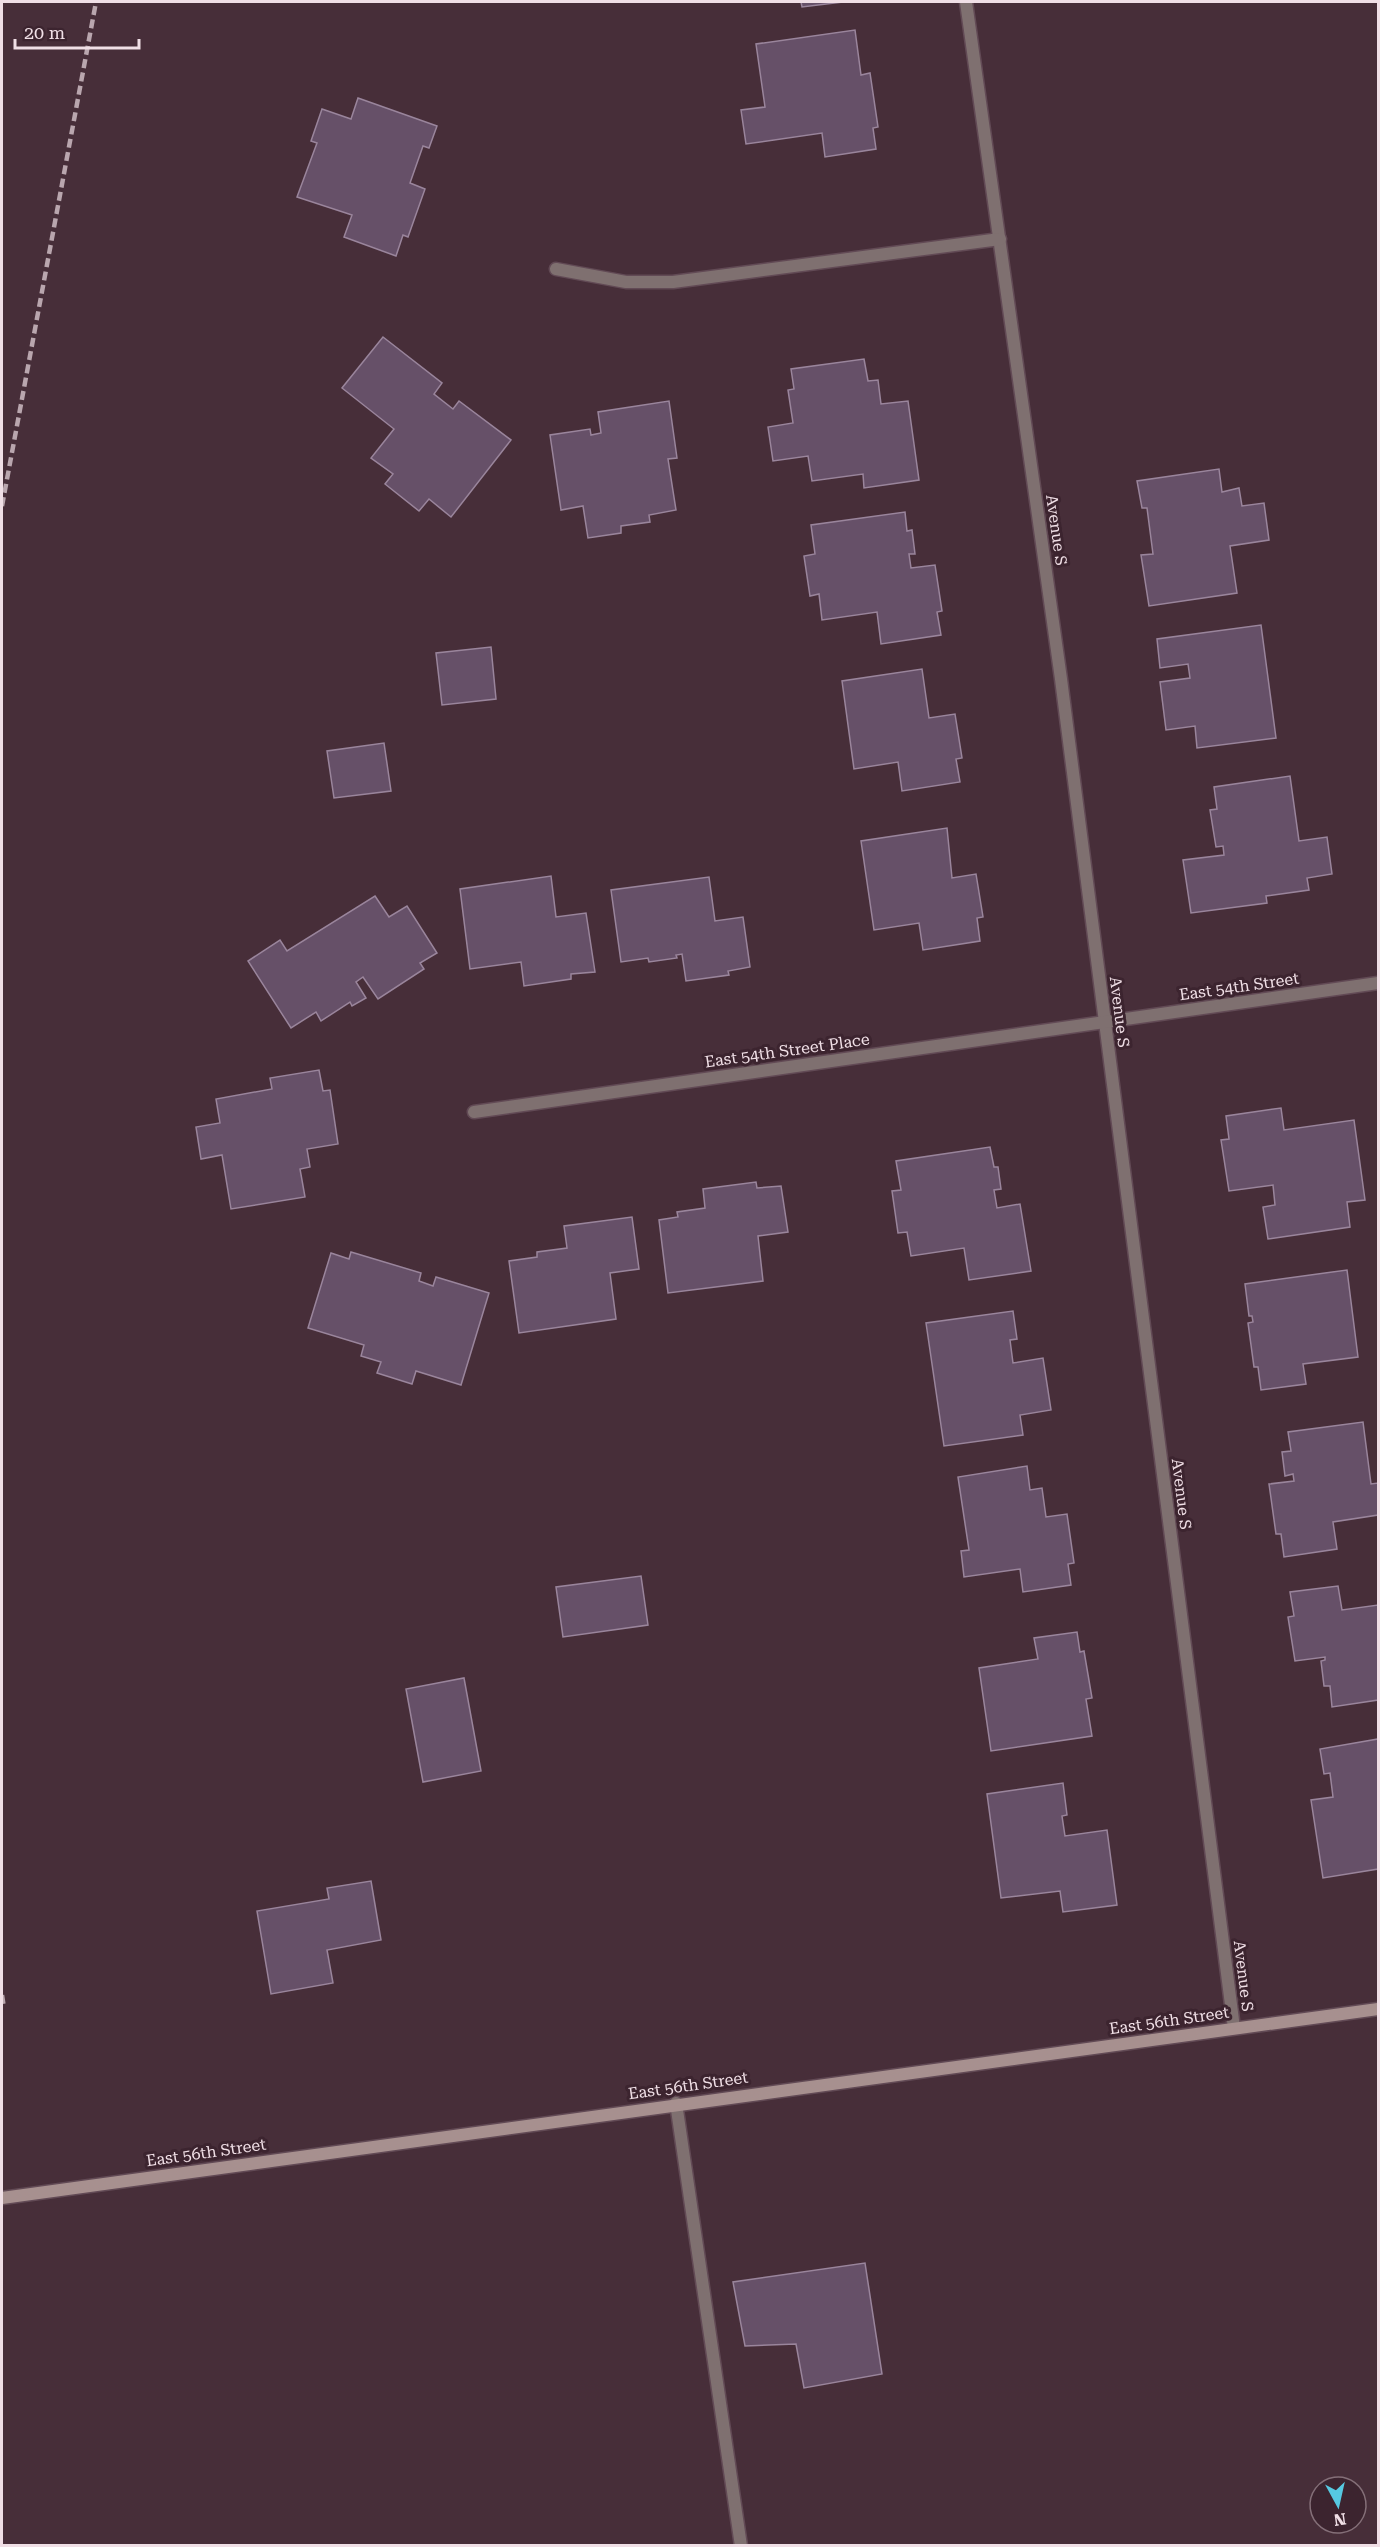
<svg xmlns="http://www.w3.org/2000/svg" width="1380" height="2547" font-family="'Roboto Serif',serif">
  <rect width="100%" height="100%" fill="#472e39"/>
  <g fill="#665068" stroke="#9a859c" stroke-width="1.5">
    <polygon points="801,2 843,2 802,7"/>
    <polygon points="855,30 861,75 870,73 878,127 873,128 876,149 825,157 822,133 746,144 741,110 765,107 756,44"/>
    <polygon points="358,98 437,126 429,148 423,146 410,183 425,189 408,237 403,235 396,256 344,237 352,215 297,197 317,143 311,141 322,109 351,119"/>
    <polygon points="383,337 442,383 434,394 453,409 459,401 511,440 451,517 429,499 419,511 385,484 393,474 371,458 394,429 342,388"/>
    <polygon points="864,359 868,381 878,380 881,404 908,401 919,480 864,488 863,474 812,481 808,456 773,461 768,427 793,423 788,390 794,389 791,369"/>
    <polygon points="669,401 677,458 668,459 676,510 649,515 650,522 621,526 621,533 588,538 583,506 561,510 550,435 590,429 591,435 601,433 598,412"/>
    <polygon points="1219,469 1222,492 1239,488 1242,506 1264,503 1269,540 1230,546 1237,593 1149,606 1141,555 1153,554 1147,508 1142,508 1137,481"/>
    <polygon points="905,512 907,531 912,530 915,554 909,554 911,568 935,565 942,611 937,612 941,635 881,644 877,612 822,620 819,594 810,596 804,556 815,554 811,525"/>
    <polygon points="1261,625 1276,738 1197,748 1195,726 1166,730 1160,682 1190,678 1188,664 1160,668 1157,639"/>
    <polygon points="491,647 496,699 442,705 436,653"/>
    <polygon points="922,669 929,718 955,714 962,758 956,759 960,782 902,791 898,762 854,769 842,681"/>
    <polygon points="384,743 391,791 334,798 327,751"/>
    <polygon points="1290,776 1299,841 1327,837 1332,874 1307,878 1309,890 1266,896 1267,903 1191,913 1183,860 1224,855 1223,846 1216,847 1210,810 1217,809 1214,787"/>
    <polygon points="947,828 952,878 976,874 983,917 977,918 980,941 923,950 919,923 874,930 861,841"/>
    <polygon points="551,876 556,917 586,913 595,972 571,974 571,979 524,986 521,962 470,969 460,889"/>
    <polygon points="709,877 715,921 743,917 750,967 728,971 729,975 686,981 682,954 676,955 677,958 649,962 648,958 621,962 611,890"/>
    <polygon points="375,896 389,917 407,906 437,953 420,963 424,969 378,999 363,977 356,982 366,998 352,1006 350,1002 321,1021 316,1012 291,1028 248,961 280,940 287,951"/>
    <polygon points="319,1070 323,1091 330,1090 338,1144 307,1149 310,1167 300,1169 305,1197 231,1209 222,1155 201,1159 196,1127 220,1123 216,1099 272,1089 270,1078"/>
    <polygon points="1281,1108 1284,1130 1354,1120 1365,1200 1347,1202 1350,1227 1268,1239 1263,1207 1275,1205 1273,1185 1229,1191 1221,1140 1229,1139 1226,1116"/>
    <polygon points="990,1147 994,1167 998,1167 1001,1189 994,1190 997,1208 1020,1204 1031,1271 969,1280 964,1248 911,1256 907,1232 898,1233 892,1191 901,1190 896,1161"/>
    <polygon points="756,1182 757,1188 781,1186 788,1232 758,1236 763,1281 668,1293 659,1220 678,1217 677,1212 705,1208 703,1189"/>
    <polygon points="632,1217 639,1269 610,1273 616,1319 519,1333 509,1261 537,1257 537,1252 567,1248 564,1226"/>
    <polygon points="351,1252 421,1273 419,1281 433,1286 436,1277 489,1293 461,1385 416,1371 412,1384 377,1373 381,1362 361,1356 364,1345 308,1328 331,1253 349,1259"/>
    <polygon points="1347,1270 1358,1357 1303,1364 1306,1384 1261,1390 1258,1367 1254,1367 1248,1323 1253,1322 1252,1316 1249,1316 1245,1284"/>
    <polygon points="1013,1311 1017,1339 1010,1340 1013,1363 1043,1358 1051,1410 1020,1415 1023,1435 944,1446 926,1323"/>
    <polygon points="1363,1422 1371,1484 1378,1483 1378,1515 1333,1522 1337,1549 1284,1557 1281,1534 1276,1534 1269,1484 1294,1481 1293,1474 1285,1476 1282,1452 1291,1451 1288,1432"/>
    <polygon points="1027,1466 1030,1490 1042,1488 1046,1517 1067,1514 1074,1563 1068,1564 1071,1585 1023,1592 1020,1569 964,1577 961,1551 969,1550 958,1477"/>
    <polygon points="641,1576 648,1625 563,1637 556,1587"/>
    <polygon points="1338,1586 1342,1610 1378,1605 1378,1700 1332,1707 1330,1686 1324,1686 1321,1661 1325,1660 1325,1657 1295,1661 1288,1617 1294,1616 1290,1592"/>
    <polygon points="1077,1632 1080,1652 1084,1651 1092,1698 1086,1699 1092,1736 991,1751 979,1668 1038,1659 1034,1638"/>
    <polygon points="464,1678 481,1771 423,1782 406,1689"/>
    <polygon points="1378,1739 1378,1869 1323,1878 1311,1800 1333,1797 1330,1773 1324,1774 1320,1749"/>
    <polygon points="1063,1783 1067,1815 1062,1816 1065,1836 1107,1830 1117,1905 1063,1912 1060,1891 1001,1898 987,1794"/>
    <polygon points="371,1881 381,1940 327,1950 333,1983 271,1994 257,1911 329,1899 327,1888"/>
    <polygon points="865,2263 882,2374 804,2388 796,2344 745,2346 733,2282"/>
  </g>
  <g fill="none" stroke-linecap="round" stroke-linejoin="round">
    <defs>
      <polyline id="service" points="676,2103 741,2546"/>
      <g id="minor">
        <polyline points="966,2 1061,679 1234,2028"/>
        <polyline points="556,269 626,282 673,282 1000,239"/>
        <polyline points="474,1112 1378,983"/>
      </g>
      <polyline id="secondary" points="2,2198 1378,2009"/>
    </defs>
    <use href="#service" stroke="#624a55" stroke-width="15"/>
    <use href="#minor" stroke="#624a55" stroke-width="15"/>
    <use href="#secondary" stroke="#624a55" stroke-width="15"/>
    <use href="#service" stroke="#7f7070" stroke-width="12"/>
    <use href="#minor" stroke="#7f7070" stroke-width="12"/>
    <use href="#secondary" stroke="#a7908f" stroke-width="12"/>
    <g stroke="#b9a6ae" stroke-width="4.5" stroke-dasharray="9 4.5" stroke-linecap="butt">
      <polyline points="2,506 96,2"/>
      <polyline points="2,1995 4,2008"/>
    </g>
  </g>
  <g text-anchor="middle" stroke-width="6" stroke-linejoin="round" paint-order="stroke">
    <g font-size="16" fill="#f0dfe6" stroke="#3c242f">
      <text transform="translate(1057 530) rotate(82)" y="6">Avenue S</text>
      <text transform="translate(1239 986) rotate(-8)" y="6">East 54th Street</text>
      <text transform="translate(1120 1012) rotate(83)" y="6">Avenue S</text>
      <text transform="translate(787 1050) rotate(-8)" y="6">East 54th Street Place</text>
      <text transform="translate(1182 1494) rotate(83)" y="6">Avenue S</text>
      <text transform="translate(1244 1976) rotate(83)" y="6">Avenue S</text>
      <text transform="translate(1169 2020) rotate(-8)" y="6">East 56th Street</text>
      <text transform="translate(688 2085) rotate(-8)" y="6">East 56th Street</text>
      <text transform="translate(206 2152) rotate(-8)" y="6">East 56th Street</text>
    </g>
  </g>
  <rect width="1380" height="2547" fill="none" stroke="#f0dfe6" stroke-width="6"/>
  <g transform="translate(1338 2505) rotate(172)"><circle r="28" fill="#3c242f" stroke="#846f78" stroke-width="1.5"/>
  <path d="M0-4.5L10 22L0 15L-10 22Z" fill="#56c9e1"/>
  <text y="-9" font-size="16" font-weight="bold" text-anchor="middle" fill="#f0dfe6">N</text>
  </g>
  <path d="M15 39v9h124v-9" fill="none" stroke="#f0dfe6" stroke-width="3"/>
  <text x="24" y="39" font-size="18" fill="#f0dfe6" stroke="#3c242f" stroke-width="4.5" paint-order="stroke">20 m</text>
</svg>
